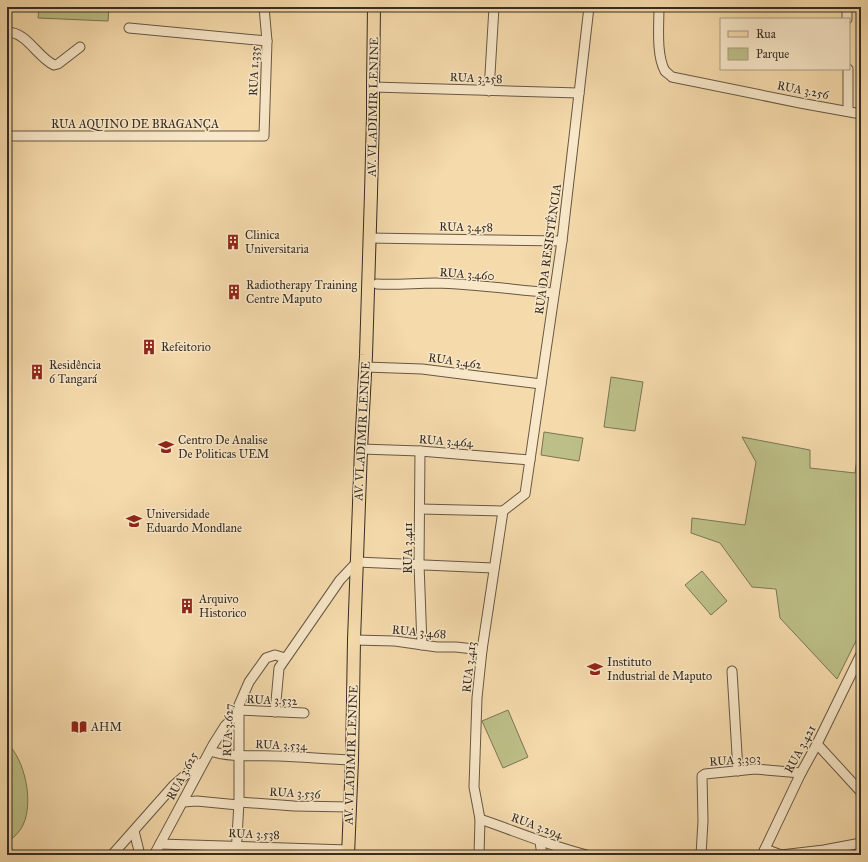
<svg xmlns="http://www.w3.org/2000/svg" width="868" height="862" font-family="'IM FELL Great Primer',serif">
  <rect width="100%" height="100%" fill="#f5daab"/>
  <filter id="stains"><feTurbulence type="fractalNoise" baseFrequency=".005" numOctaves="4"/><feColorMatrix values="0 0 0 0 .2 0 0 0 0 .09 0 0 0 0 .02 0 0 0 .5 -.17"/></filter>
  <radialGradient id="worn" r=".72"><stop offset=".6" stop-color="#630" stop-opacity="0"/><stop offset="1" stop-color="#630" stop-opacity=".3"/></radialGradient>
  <g fill="#bdbf88" stroke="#7a7655">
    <polygon points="39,7 109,7 108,21 38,18"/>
    <polygon points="611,377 643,382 635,431 604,427"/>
    <polygon points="544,432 583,438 579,461 541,455"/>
    <polygon points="742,437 810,450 810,468 855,473 858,450 861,451 861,631 837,679 780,618 776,589 752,587 720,543 691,533 692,518 745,525 756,462"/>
    <polygon points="702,571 727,601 711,615 685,585"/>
    <polygon points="508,710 528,757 503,768 482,721"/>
    <path d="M7,743C25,760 34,802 23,825C20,832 13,838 7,843Z"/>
  </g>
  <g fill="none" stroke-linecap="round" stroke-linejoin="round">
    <defs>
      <g id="minor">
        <path d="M659,7C659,25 656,55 665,71C667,73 670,75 672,77L800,103L861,114"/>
        <polyline points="847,7 847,19"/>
        <polyline points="129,28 267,41"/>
        <path d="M7,32C27,32 37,57 54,65L58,64L80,47"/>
        <polyline points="848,69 848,111"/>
        <polyline points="373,87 579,93"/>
        <polyline points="489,91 494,7"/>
        <polyline points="7,136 264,136 267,41 264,7"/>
        <polyline points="369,238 562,241"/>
        <path d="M377,284C397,285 416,283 435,283C475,284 515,290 554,293"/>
        <polyline points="365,367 422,369 541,384"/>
        <polyline points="361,449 420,451 530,460"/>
        <polyline points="420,451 419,564 422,645"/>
        <polyline points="420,509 503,511"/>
        <polyline points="354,640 395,641 437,647 456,647 482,650"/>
        <polyline points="732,671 738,771"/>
        <polyline points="238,710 304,713"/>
        <polyline points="275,712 279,668 340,580 357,562 493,568"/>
        <polyline points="817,744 861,792"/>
        <path d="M210,751C232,758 254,755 278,756C303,757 327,759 352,760"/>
        <polyline points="183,802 197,801 238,805"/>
        <polyline points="239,802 294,806 350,807"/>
        <path d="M480,819C515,831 550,846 587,855"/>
        <polyline points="134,831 140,855"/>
        <polyline points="540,842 542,855"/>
        <polyline points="160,844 348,850"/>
        <polyline points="765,849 781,855 824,850 861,843"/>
        <polyline points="112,855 174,785 193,768 202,763"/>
        <polyline points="154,855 213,745 225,726 238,713"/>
        <polyline points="236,855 239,802 239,705 249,682 266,658 275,655 285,658"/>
        <polyline points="479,855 480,819 474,787 477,698 482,650 503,511 525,494 562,241 589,7"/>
        <polyline points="701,855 703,821 702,776 705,774 755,769 801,773"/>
        <polyline points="762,855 801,773 817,744 861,654"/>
      </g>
      <polyline id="major" points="348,855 352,760 354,640 361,449 366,355 371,193 373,116 373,87 374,7"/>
    </defs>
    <use href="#minor" stroke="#665844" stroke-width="11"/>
    <use href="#major" stroke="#362c22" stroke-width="14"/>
    <use href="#minor" stroke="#f8e7c8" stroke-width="9"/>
    <use href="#major" stroke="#f5daab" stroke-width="12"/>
  </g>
  <defs>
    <symbol id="building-bare" viewBox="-9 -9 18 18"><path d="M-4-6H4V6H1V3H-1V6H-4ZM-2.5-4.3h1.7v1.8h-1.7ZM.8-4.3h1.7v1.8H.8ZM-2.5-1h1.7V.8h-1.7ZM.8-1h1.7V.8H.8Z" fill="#8f2418" stroke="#f8e7c8" stroke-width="2.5" paint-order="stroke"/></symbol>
    <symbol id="university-bare" viewBox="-9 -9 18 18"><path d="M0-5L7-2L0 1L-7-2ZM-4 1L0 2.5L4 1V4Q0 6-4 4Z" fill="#8f2418" stroke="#f8e7c8" stroke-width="2.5" paint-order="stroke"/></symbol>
    <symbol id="school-bare" viewBox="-9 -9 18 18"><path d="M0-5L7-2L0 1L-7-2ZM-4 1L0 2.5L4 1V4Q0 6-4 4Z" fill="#8f2418" stroke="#f8e7c8" stroke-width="2.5" paint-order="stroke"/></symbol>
    <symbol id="library-bare" viewBox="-9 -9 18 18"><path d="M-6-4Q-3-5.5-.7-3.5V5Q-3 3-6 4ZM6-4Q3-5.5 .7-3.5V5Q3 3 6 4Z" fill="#8f2418" stroke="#f8e7c8" stroke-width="2.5" paint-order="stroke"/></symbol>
  </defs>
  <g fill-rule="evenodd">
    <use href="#building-bare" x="222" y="231" width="22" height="22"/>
    <use href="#building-bare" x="223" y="281" width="22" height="22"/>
    <use href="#building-bare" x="138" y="336" width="22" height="22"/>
    <use href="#building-bare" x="26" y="361" width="22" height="22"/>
    <use href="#university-bare" x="155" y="436" width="22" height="22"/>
    <use href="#university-bare" x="123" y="510" width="22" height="22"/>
    <use href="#building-bare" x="176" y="595" width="22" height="22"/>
    <use href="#school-bare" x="584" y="658" width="22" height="22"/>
    <use href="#library-bare" x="68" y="716" width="22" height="22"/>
  </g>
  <g text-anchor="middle" stroke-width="3" stroke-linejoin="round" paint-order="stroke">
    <g font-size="12" fill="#362c22" stroke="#f8e7c8">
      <text transform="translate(254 71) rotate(-88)" y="4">RUA 1.335</text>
      <text transform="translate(476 78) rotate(2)" y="4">RUA 3.258</text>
      <text transform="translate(803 90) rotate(11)" y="4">RUA 3.256</text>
      <text transform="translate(373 107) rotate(-89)" y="4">AV. VLADIMIR LENINE</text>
      <text x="135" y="128">RUA AQUINO DE BRAGANÇA</text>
      <text transform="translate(466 227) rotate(1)" y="4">RUA 3.458</text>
      <text transform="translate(548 249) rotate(-82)" y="4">RUA DA RESISTÊNCIA</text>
      <text transform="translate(467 274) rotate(4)" y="4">RUA 3.460</text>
      <text transform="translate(455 361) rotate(8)" y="4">RUA 3.462</text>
      <text transform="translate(362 431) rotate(-87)" y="4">AV. VLADIMIR LENINE</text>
      <text transform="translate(446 441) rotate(4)" y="4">RUA 3.464</text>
      <text transform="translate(408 548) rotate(-90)" y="4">RUA 3.411</text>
      <text transform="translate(419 632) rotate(5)" y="4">RUA 3.468</text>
      <text transform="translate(469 667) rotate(-84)" y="4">RUA 3.413</text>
      <text transform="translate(272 700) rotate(2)" y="4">RUA 3.532</text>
      <text transform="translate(228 730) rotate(-88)" y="4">RUA 3.627</text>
      <text transform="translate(281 745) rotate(2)" y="4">RUA 3.534</text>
      <text transform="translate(800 749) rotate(-62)" y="4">RUA 3.421</text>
      <text transform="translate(351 755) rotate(-88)" y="4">AV. VLADIMIR LENINE</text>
      <text transform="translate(735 760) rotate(-4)" y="4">RUA 3.303</text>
      <text transform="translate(182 776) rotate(-62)" y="4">RUA 3.625</text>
      <text transform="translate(295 793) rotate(3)" y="4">RUA 3.536</text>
      <text transform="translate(537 826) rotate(20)" y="4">RUA 3.294</text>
      <text transform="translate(254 834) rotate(2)" y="4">RUA 3.538</text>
    </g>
    <g font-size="12" fill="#362c22" stroke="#f8e7c8" text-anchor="start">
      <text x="245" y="239">Clinica<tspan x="245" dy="14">Universitaria</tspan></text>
      <text x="246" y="289">Radiotherapy Training<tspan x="246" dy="14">Centre Maputo</tspan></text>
      <text x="161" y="351">Refeitorio</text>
      <text x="49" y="369">Residência<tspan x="49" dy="14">6 Tangará</tspan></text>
      <text x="178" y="444">Centro De Analise<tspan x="178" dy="14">De Politicas UEM</tspan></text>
      <text x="146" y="518">Universidade<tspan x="146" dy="14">Eduardo Mondlane</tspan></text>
      <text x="199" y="603">Arquivo<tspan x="199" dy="14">Historico</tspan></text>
      <text x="607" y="666">Instituto<tspan x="607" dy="14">Industrial de Maputo</tspan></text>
      <text x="91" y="731">AHM</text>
    </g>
  </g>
  <rect width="868" height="862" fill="none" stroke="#f5daab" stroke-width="24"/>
  <rect x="8" y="8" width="852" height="846" fill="none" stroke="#362c22" stroke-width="2"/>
  <rect x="12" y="12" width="844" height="838" fill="none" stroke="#362c22"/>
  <rect x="720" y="18" width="130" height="52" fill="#f8e7c8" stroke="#aa9c86"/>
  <rect x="728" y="31" width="20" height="6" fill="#f5daab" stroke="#aa9c86"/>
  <text x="756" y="38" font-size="12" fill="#362c22">Rua</text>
  <rect x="728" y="48" width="20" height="12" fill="#bdbf88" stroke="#aa9c86"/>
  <text x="756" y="58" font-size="12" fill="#362c22">Parque</text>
  <rect width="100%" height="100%" filter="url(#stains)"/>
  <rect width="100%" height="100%" fill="url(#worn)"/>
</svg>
